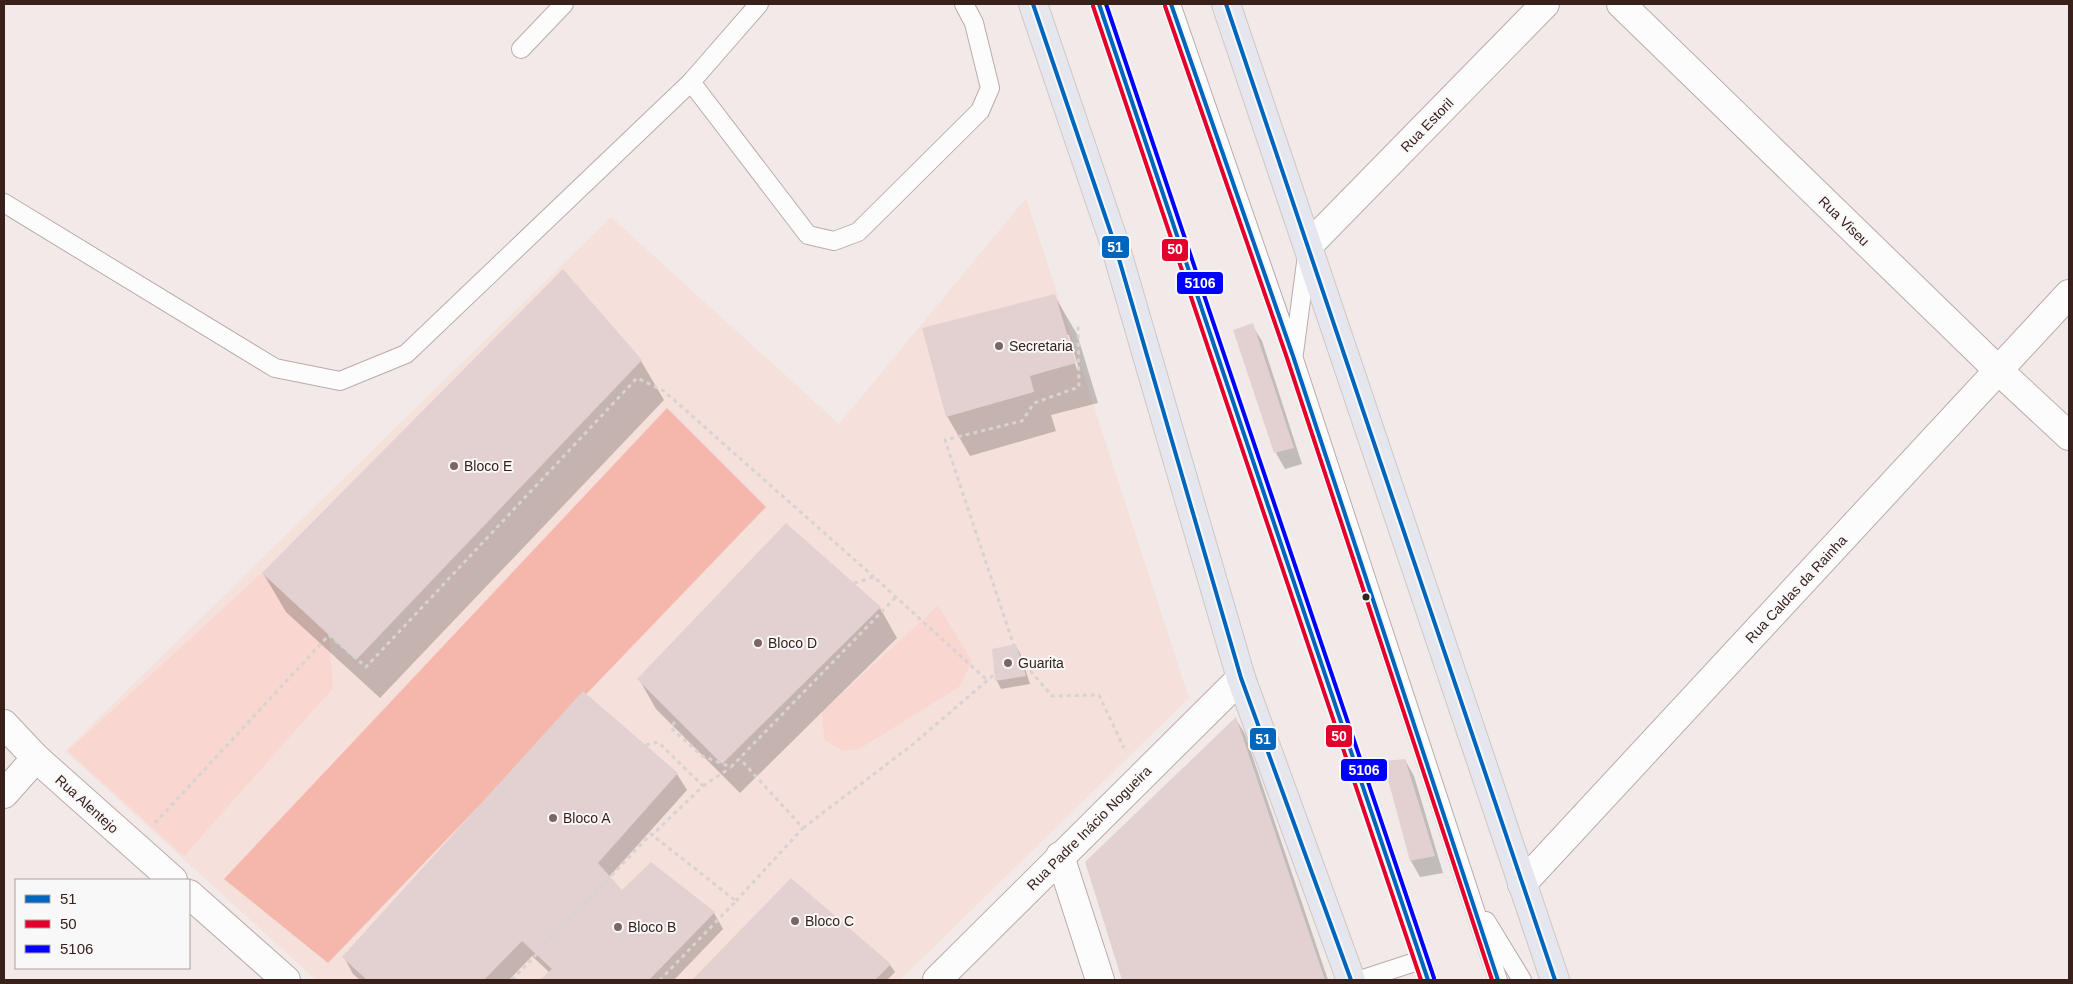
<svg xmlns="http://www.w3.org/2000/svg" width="2073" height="984" font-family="Helvetica,sans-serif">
  <rect width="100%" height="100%" fill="#f2eae8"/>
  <polygon fill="#f5e0db" points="1026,198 1189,698 900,980 316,980 65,751 611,217 839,424"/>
  <g fill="#f9d6cf">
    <polygon points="262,573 329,635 333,688 184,856 68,751"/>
    <polygon points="938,606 972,661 959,687 859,749 843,751 824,739 822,712"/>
  </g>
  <polygon fill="#f5b7ac" points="667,408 766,507 328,963 224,879"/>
  <g fill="#0003" fill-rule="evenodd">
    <path d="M1054,295L1077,334L1098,403L1051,415L1056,431L970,456L947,416ZM1066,335H1069L1079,369L1077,370Z"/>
    <polygon points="1252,325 1262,341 1302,464 1285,469 1276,453 1234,331"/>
    <polygon points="641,361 664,400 380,698 286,612 263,573"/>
    <polygon points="880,608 897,638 740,793 656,709 639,679"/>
    <polygon points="1015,645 1020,653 1030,684 1001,689 997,681 993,650"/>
    <polygon points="1236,719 1245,734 1328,980 1123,980 1086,862"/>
    <polygon points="1405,760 1414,776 1443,873 1420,877 1411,861 1385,762"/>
    <polygon points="677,774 687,790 609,877 622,892 714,913 723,929 674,980 542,980 550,973 532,956 509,980 360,980 353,974 344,957"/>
    <polygon points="791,880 890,965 895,972 887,980 694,980"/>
  </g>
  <g fill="#e3d1d2">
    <polygon points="563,269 642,360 356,660 262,573"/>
    <polygon points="1055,294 1076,363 1030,376 1034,392 946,417 922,328"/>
    <polygon points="1253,323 1294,448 1274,453 1233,330"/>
    <polygon points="786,523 881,607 722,764 637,679"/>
    <polygon points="1016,644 1026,676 995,681 992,649"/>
    <polygon points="583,691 678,773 598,863 622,890 651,862 715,912 649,980 540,980 552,969 522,941 484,980 367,980 342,957"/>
    <polygon points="1236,717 1325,980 1122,980 1085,862"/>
    <polygon points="1405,759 1435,856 1410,861 1383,761"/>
    <polygon points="791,878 891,964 875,980 692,980"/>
  </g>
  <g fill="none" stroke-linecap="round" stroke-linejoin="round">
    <defs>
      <g id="service">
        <polyline points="1099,4 1428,980"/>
        <polyline points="1171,4 1293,356 1498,980"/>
        <polyline points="521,49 564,4"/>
        <polyline points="691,82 808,235 834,241 858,232 980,111 990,88 974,23 964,4"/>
        <polyline points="4,203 275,368 340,381 406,354 691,82 759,4"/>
        <polyline points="1294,353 1307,255"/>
        <polyline points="1486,921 1522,980"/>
        <polyline points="1360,980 1421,960"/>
      </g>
      <g id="minor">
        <polyline points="1621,4 1998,370 2069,436"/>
        <polyline points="4,724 36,758 173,880"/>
        <polyline points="4,794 36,758"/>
        <polyline points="1060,856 1100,980"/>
        <polyline points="1522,884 2069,294"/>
        <polyline points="189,894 286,980"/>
        <polyline points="937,980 1241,678"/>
      </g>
      <polyline id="tertiary" points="1309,245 1545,4"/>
      <g id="trunk">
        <polyline points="1033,4 1114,242 1241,678 1351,980"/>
        <polyline points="1226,4 1555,980"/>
      </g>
    </defs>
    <use href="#service" stroke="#bbaba8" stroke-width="20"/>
    <use href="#minor" stroke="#bbaba8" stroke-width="30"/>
    <use href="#tertiary" stroke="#bbaba8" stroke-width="30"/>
    <use href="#trunk" stroke="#cfc7c5" stroke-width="30"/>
    <g stroke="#d7d3d2" stroke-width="3" stroke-dasharray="4 4" stroke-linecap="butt">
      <polyline points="854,583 874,577 987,680"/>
      <polyline points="1017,655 945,440 1022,421 1034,403 1079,387 1078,326"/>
      <polyline points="679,715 671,728 702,756 731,767 896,597"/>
      <polyline points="646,745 658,742 703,786 652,835"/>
      <polyline points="703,786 730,768"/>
      <polyline points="155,823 329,635 366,667 637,378 664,391 874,577"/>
      <polyline points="803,828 912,745 1017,655 1052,696 1099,695 1124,748"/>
      <polyline points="736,901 803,828 740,759"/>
      <polyline points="512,980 651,834 736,901 660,980"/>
    </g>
    <use href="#service" stroke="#fdfcfc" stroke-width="18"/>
    <use href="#minor" stroke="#fdfcfc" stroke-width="28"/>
    <use href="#tertiary" stroke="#fdfcfc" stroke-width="28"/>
    <use href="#trunk" stroke="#e6e7ee" stroke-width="28"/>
    <defs>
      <g id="bus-1">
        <polyline points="1033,4 1114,242 1241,678 1351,980"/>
        <polyline points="1099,4 1428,980"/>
        <polyline points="1171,4 1293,356 1498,980"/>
        <polyline points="1226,4 1555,980"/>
      </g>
      <g id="bus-2">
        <polyline points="1093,6 1421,980"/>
        <polyline points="1165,6 1287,358 1492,980"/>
      </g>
      <polyline id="bus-3" points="1106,4 1434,978"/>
    </defs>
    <use href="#bus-1" stroke="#f8f8f8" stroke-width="8"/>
    <use href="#bus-2" stroke="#f8f8f8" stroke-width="8"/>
    <use href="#bus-3" stroke="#f8f8f8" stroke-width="8"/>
    <use href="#bus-1" stroke="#0065bd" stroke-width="4"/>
    <use href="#bus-2" stroke="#e4002b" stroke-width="4"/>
    <use href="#bus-3" stroke="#00f" stroke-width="4"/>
  </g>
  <g fill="#7a6763" stroke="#f8f8f8" stroke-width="2">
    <circle cx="999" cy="346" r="5"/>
    <circle cx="454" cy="466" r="5"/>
    <circle cx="758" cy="643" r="5"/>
    <circle cx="1008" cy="663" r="5"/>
    <circle cx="553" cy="818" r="5"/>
    <circle cx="795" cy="921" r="5"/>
    <circle cx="618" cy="927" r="5"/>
  </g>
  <circle fill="#3a201b" stroke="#f8f8f8" stroke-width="2" cx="1366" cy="597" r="4.5"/>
  <g text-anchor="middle" stroke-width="4" stroke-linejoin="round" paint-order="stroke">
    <g font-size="14" fill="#3a201b" stroke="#f8f8f8">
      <text transform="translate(1427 125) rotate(-46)" y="5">Rua Estoril</text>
      <text transform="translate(1844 221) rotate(44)" y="5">Rua Viseu</text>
      <text transform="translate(1796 589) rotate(-47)" y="5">Rua Caldas da Rainha</text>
      <text transform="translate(87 804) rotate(42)" y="5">Rua Alentejo</text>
      <text transform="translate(1089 828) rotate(-45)" y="5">Rua Padre Inácio Nogueira</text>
    </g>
    <g font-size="14" fill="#3a201b" stroke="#f8f8f8" text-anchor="start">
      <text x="1009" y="351">Secretaria</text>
      <text x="464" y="471">Bloco E</text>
      <text x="768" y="648">Bloco D</text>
      <text x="1018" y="668">Guarita</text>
      <text x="563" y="823">Bloco A</text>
      <text x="805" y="926">Bloco C</text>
      <text x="628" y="932">Bloco B</text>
    </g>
  </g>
  <g stroke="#f8f8f8" stroke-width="2">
    <rect x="1101" y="235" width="29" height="24" rx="5" fill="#0065bd"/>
    <rect x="1161" y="238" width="28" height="24" rx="5" fill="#e4002b"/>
    <rect x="1176" y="271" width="48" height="24" rx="5" fill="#00f"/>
    <rect x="1325" y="724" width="28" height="24" rx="5" fill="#e4002b"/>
    <rect x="1249" y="727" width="28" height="24" rx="5" fill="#0065bd"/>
    <rect x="1340" y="758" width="48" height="24" rx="5" fill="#00f"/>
  </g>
  <g font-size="14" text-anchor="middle" font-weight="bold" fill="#fff">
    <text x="1115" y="252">51</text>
    <text x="1175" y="254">50</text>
    <text x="1200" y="288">5106</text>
    <text x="1339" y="741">50</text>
    <text x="1263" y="744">51</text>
    <text x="1364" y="775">5106</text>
  </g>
  <rect width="2073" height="984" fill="none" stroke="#3a201b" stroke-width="10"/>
  <rect x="15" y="879" width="175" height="90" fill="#f8f8f8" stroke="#aca2a0"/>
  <rect x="25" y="895" width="25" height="8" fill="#0065bd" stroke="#aca2a0"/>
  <text x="60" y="904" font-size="15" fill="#3a201b">51</text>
  <rect x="25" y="920" width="25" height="8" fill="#e4002b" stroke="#aca2a0"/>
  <text x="60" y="929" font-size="15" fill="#3a201b">50</text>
  <rect x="25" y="945" width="25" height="8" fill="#0000ff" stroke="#aca2a0"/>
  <text x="60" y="954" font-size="15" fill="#3a201b">5106</text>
</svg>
